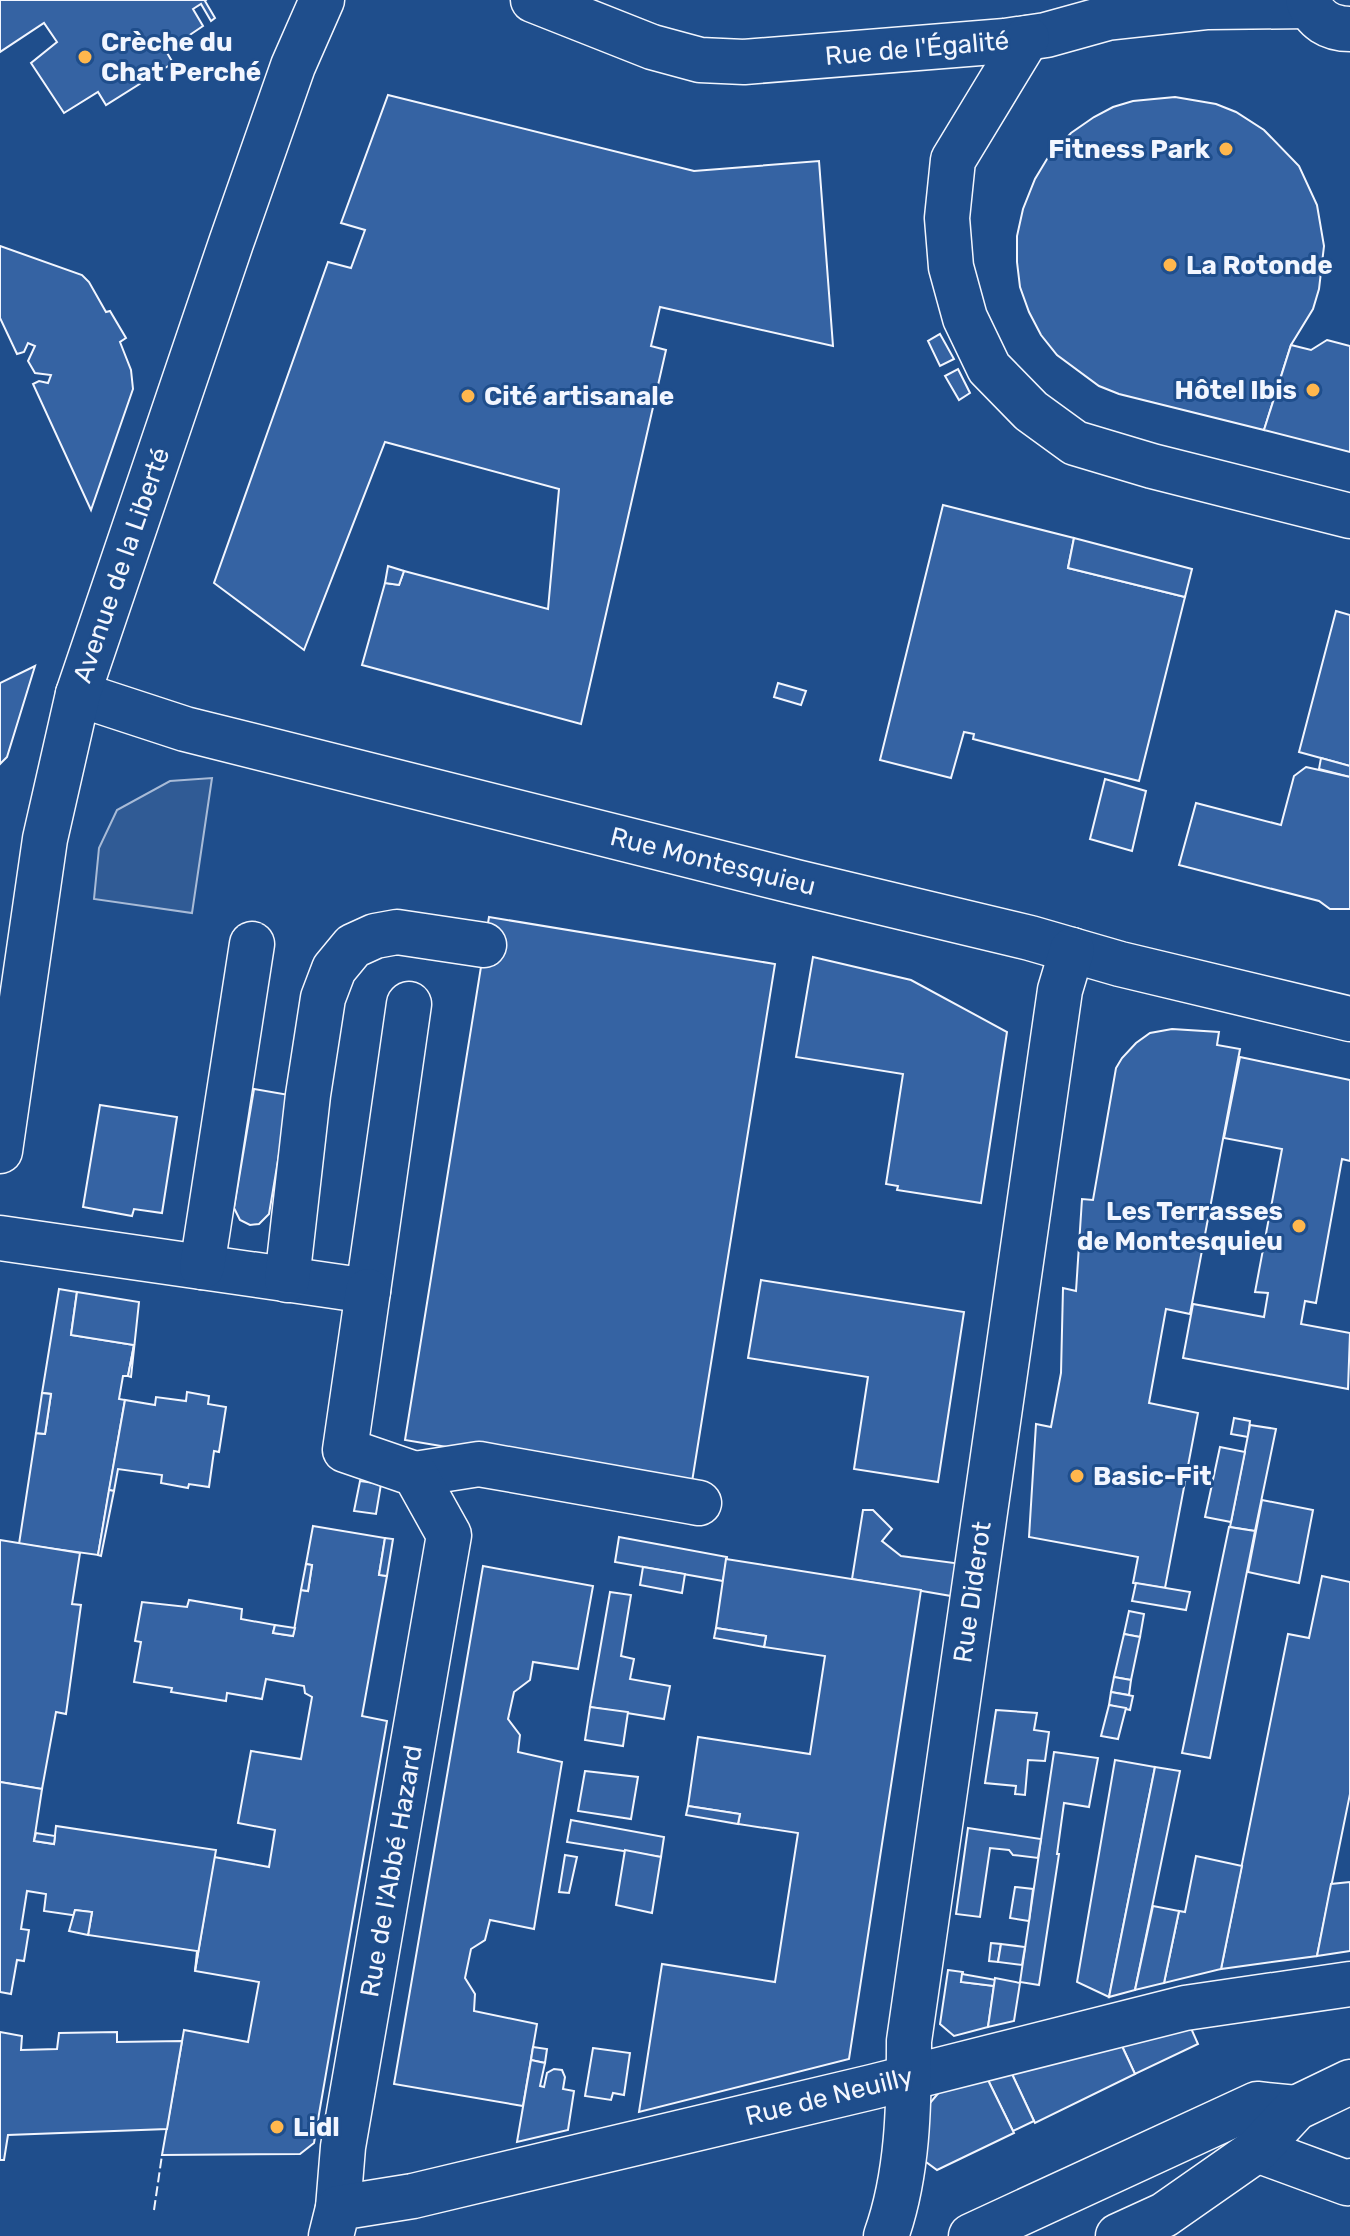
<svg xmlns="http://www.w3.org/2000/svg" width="1350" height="2236" font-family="Rubik,sans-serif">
  <rect width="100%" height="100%" fill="#1f4e8c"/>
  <polygon fill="#305b95" stroke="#a8bbd7" stroke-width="2" points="212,778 192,913 94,899 99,848 117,810 170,781"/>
  <g fill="#3563a3" stroke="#f2f6ff" stroke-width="2">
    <polygon points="0,0 206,0 205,1 215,18 211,21 201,4 193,9 203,26 166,51 173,63 106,105 98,92 64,113 31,63 57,42 44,23 0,52"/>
    <polygon points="388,95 694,171 819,161 833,346 660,307 651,346 666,350 581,724 362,665 385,583 399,585 404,571 548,609 559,489 385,442 304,650 214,583 328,262 351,268 365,230 341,223"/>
    <polygon points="1175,97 1216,104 1236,112 1264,130 1299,166 1317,205 1324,246 1319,289 1313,309 1291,345 1264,430 1119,394 1099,386 1057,355 1041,335 1029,312 1020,287 1017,262 1017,236 1023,209 1035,179 1047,159 1071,133 1094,117 1113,107 1133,101"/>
    <polygon points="0,246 82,275 89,282 106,312 110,311 126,338 120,342 131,370 133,389 91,510 33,384 39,381 48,383 51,375 35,373 28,361 35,346 28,343 24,352 17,354 0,318"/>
    <polygon points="940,334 954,359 940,366 928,341"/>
    <polygon points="1327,340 1350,346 1350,452 1264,430 1291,345 1311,350"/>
    <polygon points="958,369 970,393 959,400 945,376"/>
    <polygon points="943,505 1074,538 1068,568 1185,597 1139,781 973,739 974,734 964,732 951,778 880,760"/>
    <polygon points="1074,538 1192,569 1185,597 1068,568"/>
    <polygon points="388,566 404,571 399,585 385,583"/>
    <polygon points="1336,611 1350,615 1350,766 1299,752"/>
    <polygon points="35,666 7,757 0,764 0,683"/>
    <polygon points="778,683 806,691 801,705 774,697"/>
    <polygon points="1321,758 1350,766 1350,777 1319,769"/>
    <polygon points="1306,767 1350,777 1350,909 1330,909 1319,901 1179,865 1196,803 1281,825 1294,776"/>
    <polygon points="1105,779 1146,791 1132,851 1090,839"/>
    <polygon points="489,917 775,964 691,1488 405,1440"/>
    <polygon points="813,957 911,980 1007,1032 981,1203 897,1190 898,1186 886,1184 903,1074 796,1057"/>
    <polygon points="1172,1029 1219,1032 1217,1045 1240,1049 1190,1314 1166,1309 1149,1403 1198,1413 1165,1588 1133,1583 1138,1557 1029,1537 1036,1424 1051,1427 1061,1373 1063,1288 1076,1291 1082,1199 1093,1200 1116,1068 1122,1058 1136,1043 1150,1033"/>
    <polygon points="1240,1057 1350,1080 1350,1161 1342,1159 1316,1303 1305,1301 1301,1324 1350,1333 1348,1389 1183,1358 1193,1304 1264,1317 1268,1293 1255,1292 1282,1149 1224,1138"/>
    <polygon points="254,1089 289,1095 269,1214 259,1224 250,1225 240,1220 234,1208"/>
    <polygon points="100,1105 177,1117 162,1213 134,1209 132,1216 83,1207"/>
    <polygon points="761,1280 964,1312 938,1482 854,1469 868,1377 748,1358"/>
    <polygon points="59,1289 77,1292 71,1335 134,1345 128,1376 123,1376 119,1399 125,1400 98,1555 19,1544 36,1433 45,1434 51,1394 42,1393"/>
    <polygon points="77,1292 139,1302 131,1377 128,1376 134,1345 71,1335"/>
    <polygon points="187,1392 209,1396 208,1404 226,1407 219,1452 214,1451 209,1487 189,1484 188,1488 161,1483 162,1475 118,1469 114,1491 109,1490 125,1400 155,1405 156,1397 186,1401"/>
    <polygon points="42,1393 51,1394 45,1434 36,1433"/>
    <polygon points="1234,1418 1250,1421 1248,1437 1231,1434"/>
    <polygon points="1250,1425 1276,1429 1255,1531 1230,1527"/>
    <polygon points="1220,1447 1245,1452 1231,1522 1205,1517"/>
    <polygon points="360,1481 381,1484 376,1514 354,1511"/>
    <polygon points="109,1490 114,1491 101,1556 98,1555"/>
    <polygon points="1262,1500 1313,1510 1299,1583 1248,1572"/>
    <polygon points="863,1510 873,1510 892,1529 882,1541 901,1556 962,1564 957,1597 852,1579"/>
    <polygon points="313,1526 385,1538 379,1575 387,1576 362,1716 387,1721 314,2143 300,2154 162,2155 184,2030 248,2042 259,1982 195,1971 214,1857 269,1867 275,1830 238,1823 251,1751 301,1759 312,1697 305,1693 304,1686 266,1679 262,1699 227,1693 226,1701 171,1692 172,1688 134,1682 141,1642 135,1641 142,1602 187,1607 189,1600 242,1609 241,1619 275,1625 273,1633 293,1636 301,1590 308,1591 312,1565 306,1564"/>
    <polygon points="1229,1527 1255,1531 1210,1758 1182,1753"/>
    <polygon points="619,1537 727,1557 723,1581 615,1562"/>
    <polygon points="385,1538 393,1539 387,1576 379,1575"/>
    <polygon points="0,1540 80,1553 72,1604 81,1605 66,1714 56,1712 42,1789 0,1782"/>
    <polygon points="726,1559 921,1590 849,2059 639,2112 662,1964 775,1982 798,1833 738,1824 740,1814 688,1806 698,1737 810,1754 825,1656 764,1647 766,1636 716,1628"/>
    <polygon points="306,1564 312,1565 308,1591 301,1590"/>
    <polygon points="483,1566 593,1586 578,1669 533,1662 530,1680 514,1692 508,1719 520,1735 518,1752 562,1762 534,1929 490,1920 485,1940 471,1949 465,1978 475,1994 474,2011 537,2024 523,2106 394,2084"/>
    <polygon points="643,1567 685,1574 682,1593 640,1585"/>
    <polygon points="1322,1576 1350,1582 1350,1794 1317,1956 1221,1969 1288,1634 1309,1638"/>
    <polygon points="1136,1583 1190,1592 1186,1610 1132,1601"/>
    <polygon points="610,1592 631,1595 621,1656 634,1659 630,1679 670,1686 664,1719 590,1707"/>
    <polygon points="1129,1611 1144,1614 1140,1637 1124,1634"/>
    <polygon points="275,1625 295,1628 293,1636 273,1633"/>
    <polygon points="716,1628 766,1636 764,1647 714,1638"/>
    <polygon points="1124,1634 1140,1637 1131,1680 1114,1677"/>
    <polygon points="1114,1677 1131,1680 1129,1695 1111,1692"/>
    <polygon points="1111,1692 1133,1696 1130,1710 1109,1705"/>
    <polygon points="1109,1705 1126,1708 1118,1739 1101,1736"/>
    <polygon points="590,1707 628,1712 623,1746 585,1740"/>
    <polygon points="996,1710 1037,1713 1034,1730 1049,1732 1045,1761 1028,1760 1025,1795 1015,1794 1016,1786 985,1783"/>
    <polygon points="1054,1752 1098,1758 1089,1807 1064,1803 1057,1854 1059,1854 1039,1985 1020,1982"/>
    <polygon points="1115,1760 1155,1767 1109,1997 1077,1982"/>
    <polygon points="1155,1767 1180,1771 1135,1990 1109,1997"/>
    <polygon points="585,1771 638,1777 631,1819 578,1811"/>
    <polygon points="0,1782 42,1789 34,1841 54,1844 56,1826 216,1850 195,1971 197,1951 88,1935 92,1912 75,1910 74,1915 72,1915 44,1911 46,1894 27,1891 21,1929 29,1930 24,1961 17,1960 11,1994 0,1992"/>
    <polygon points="688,1806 740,1814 738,1824 686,1815"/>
    <polygon points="571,1820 664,1837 661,1857 567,1842"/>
    <polygon points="968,1828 1041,1839 1038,1858 1013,1855 1009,1850 990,1848 980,1917 956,1914"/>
    <polygon points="36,1833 55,1836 54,1844 34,1841"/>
    <polygon points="625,1850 661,1857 652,1913 616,1905"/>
    <polygon points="565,1855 577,1857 569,1893 559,1892"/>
    <polygon points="1196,1856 1242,1866 1221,1969 1164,1983 1179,1911 1185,1912"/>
    <polygon points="1350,1882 1350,1951 1317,1956 1331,1884"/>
    <polygon points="1015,1887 1033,1889 1029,1921 1010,1918"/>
    <polygon points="1153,1906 1179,1911 1164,1983 1135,1990"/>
    <polygon points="75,1910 92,1912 88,1935 69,1931"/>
    <polygon points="991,1943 1001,1944 998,1962 989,1961"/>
    <polygon points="1001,1944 1025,1947 1022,1965 998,1962"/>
    <polygon points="948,1970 963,1972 961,1982 994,1986 988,2027 954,2036 940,2024"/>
    <polygon points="962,1974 996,1980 994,1986 961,1982"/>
    <polygon points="995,1978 1020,1983 1014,2021 988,2027"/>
    <polygon points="1190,2026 1198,2044 1135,2074 1121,2044"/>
    <polygon points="0,2032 22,2036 21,2050 57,2049 59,2033 117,2032 117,2042 182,2041 167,2129 8,2135 4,2160 0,2160"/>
    <polygon points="1121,2044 1135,2074 1035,2123 1011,2072"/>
    <polygon points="533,2047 547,2049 545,2063 531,2060"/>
    <polygon points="593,2048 630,2053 624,2095 613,2093 611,2100 585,2096"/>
    <polygon points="531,2060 545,2063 540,2086 544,2087 547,2073 554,2069 562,2070 565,2077 563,2089 574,2091 568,2130 517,2142"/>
    <polygon points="1011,2072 1034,2121 1013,2131 987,2078"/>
    <polygon points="987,2078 1014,2133 937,2170 922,2159 930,2103 941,2090"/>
  </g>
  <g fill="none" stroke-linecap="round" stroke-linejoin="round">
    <defs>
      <g id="minor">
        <polyline points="533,0 652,47 700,60 744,62 1005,41 1046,35 1107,18 1208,7 1310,6"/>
        <path d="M1308,0C1314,20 1330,29 1350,29"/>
        <polyline points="1027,38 953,160 947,218 951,267 965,318 989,368 1031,411 1075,443 1152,466 1350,516"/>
        <polyline points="78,694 185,729 796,882 1030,938 1120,964 1350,1019"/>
        <polyline points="0,1151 45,839 78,694 231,243 293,66 322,0"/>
        <polyline points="0,1238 368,1291 409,1004"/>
        <polyline points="202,1267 252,944"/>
        <polyline points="287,1280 308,1095 323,998 334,969 353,946 375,936 397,932 484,945"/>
        <polyline points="415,1474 479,1464 699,1503"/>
        <polyline points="1257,2150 1347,2183 1350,2181"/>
        <polyline points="338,2208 343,2147 449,1535 415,1474 345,1450 368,1291"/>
        <polyline points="331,2236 338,2208 413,2196 872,2087 1185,2008 1350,1984"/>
        <path d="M886,2236C908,2175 909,2106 909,2041L1060,990L1072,950"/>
      </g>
      <g id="major">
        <polyline points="971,2236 1257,2104 1296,2108"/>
        <polyline points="1118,2236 1164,2215 1257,2150 1296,2108 1350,2082"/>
      </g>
    </defs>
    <use href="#minor" stroke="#f2f6ff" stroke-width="47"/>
    <use href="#major" stroke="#f2f6ff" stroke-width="47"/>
    <use href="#minor" stroke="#1f4e8c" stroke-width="44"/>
    <use href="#major" stroke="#1f4e8c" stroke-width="44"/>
    <polyline stroke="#f2f6ff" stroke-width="2" stroke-dasharray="10 4" stroke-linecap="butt" points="154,2210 162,2155"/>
  </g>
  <g fill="#ffb74d" stroke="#1f4e8c" stroke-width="3">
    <circle cx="85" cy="57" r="8"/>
    <circle cx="1226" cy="149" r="8"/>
    <circle cx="1170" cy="265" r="8"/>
    <circle cx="1313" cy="390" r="8"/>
    <circle cx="468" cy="396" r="8"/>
    <circle cx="1299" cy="1226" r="8"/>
    <circle cx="1077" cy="1476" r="8"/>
    <circle cx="277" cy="2127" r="8"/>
  </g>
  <g text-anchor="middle" stroke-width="6" stroke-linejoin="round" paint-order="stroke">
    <g font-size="26" font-weight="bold" fill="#f2f6ff" stroke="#1f4e8c" text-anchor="start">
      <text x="101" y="51">Crèche du<tspan x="101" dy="30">Chat Perché</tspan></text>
      <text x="1210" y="158" text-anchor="end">Fitness Park</text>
      <text x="1186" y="274">La Rotonde</text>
      <text x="1297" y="399" text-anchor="end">Hôtel Ibis</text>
      <text x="484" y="405">Cité artisanale</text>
      <text x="1283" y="1220" text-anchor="end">Les Terrasses<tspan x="1283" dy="30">de Montesquieu</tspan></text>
      <text x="1093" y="1485">Basic-Fit</text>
      <text x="293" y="2136">Lidl</text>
    </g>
    <g font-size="26" fill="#f2f6ff" stroke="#1f4e8c">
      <text transform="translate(917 48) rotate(-5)" y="9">Rue de l'Égalité</text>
      <text transform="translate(121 565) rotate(-71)" y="9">Avenue de la Liberté</text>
      <text transform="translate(713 861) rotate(14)" y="9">Rue Montesquieu</text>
      <text transform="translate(972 1592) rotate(-82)" y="9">Rue Diderot</text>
      <text transform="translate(391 1871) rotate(-80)" y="9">Rue de l'Abbé Hazard</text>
      <text transform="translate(829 2096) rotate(-14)" y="9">Rue de Neuilly</text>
    </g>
  </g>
</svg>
